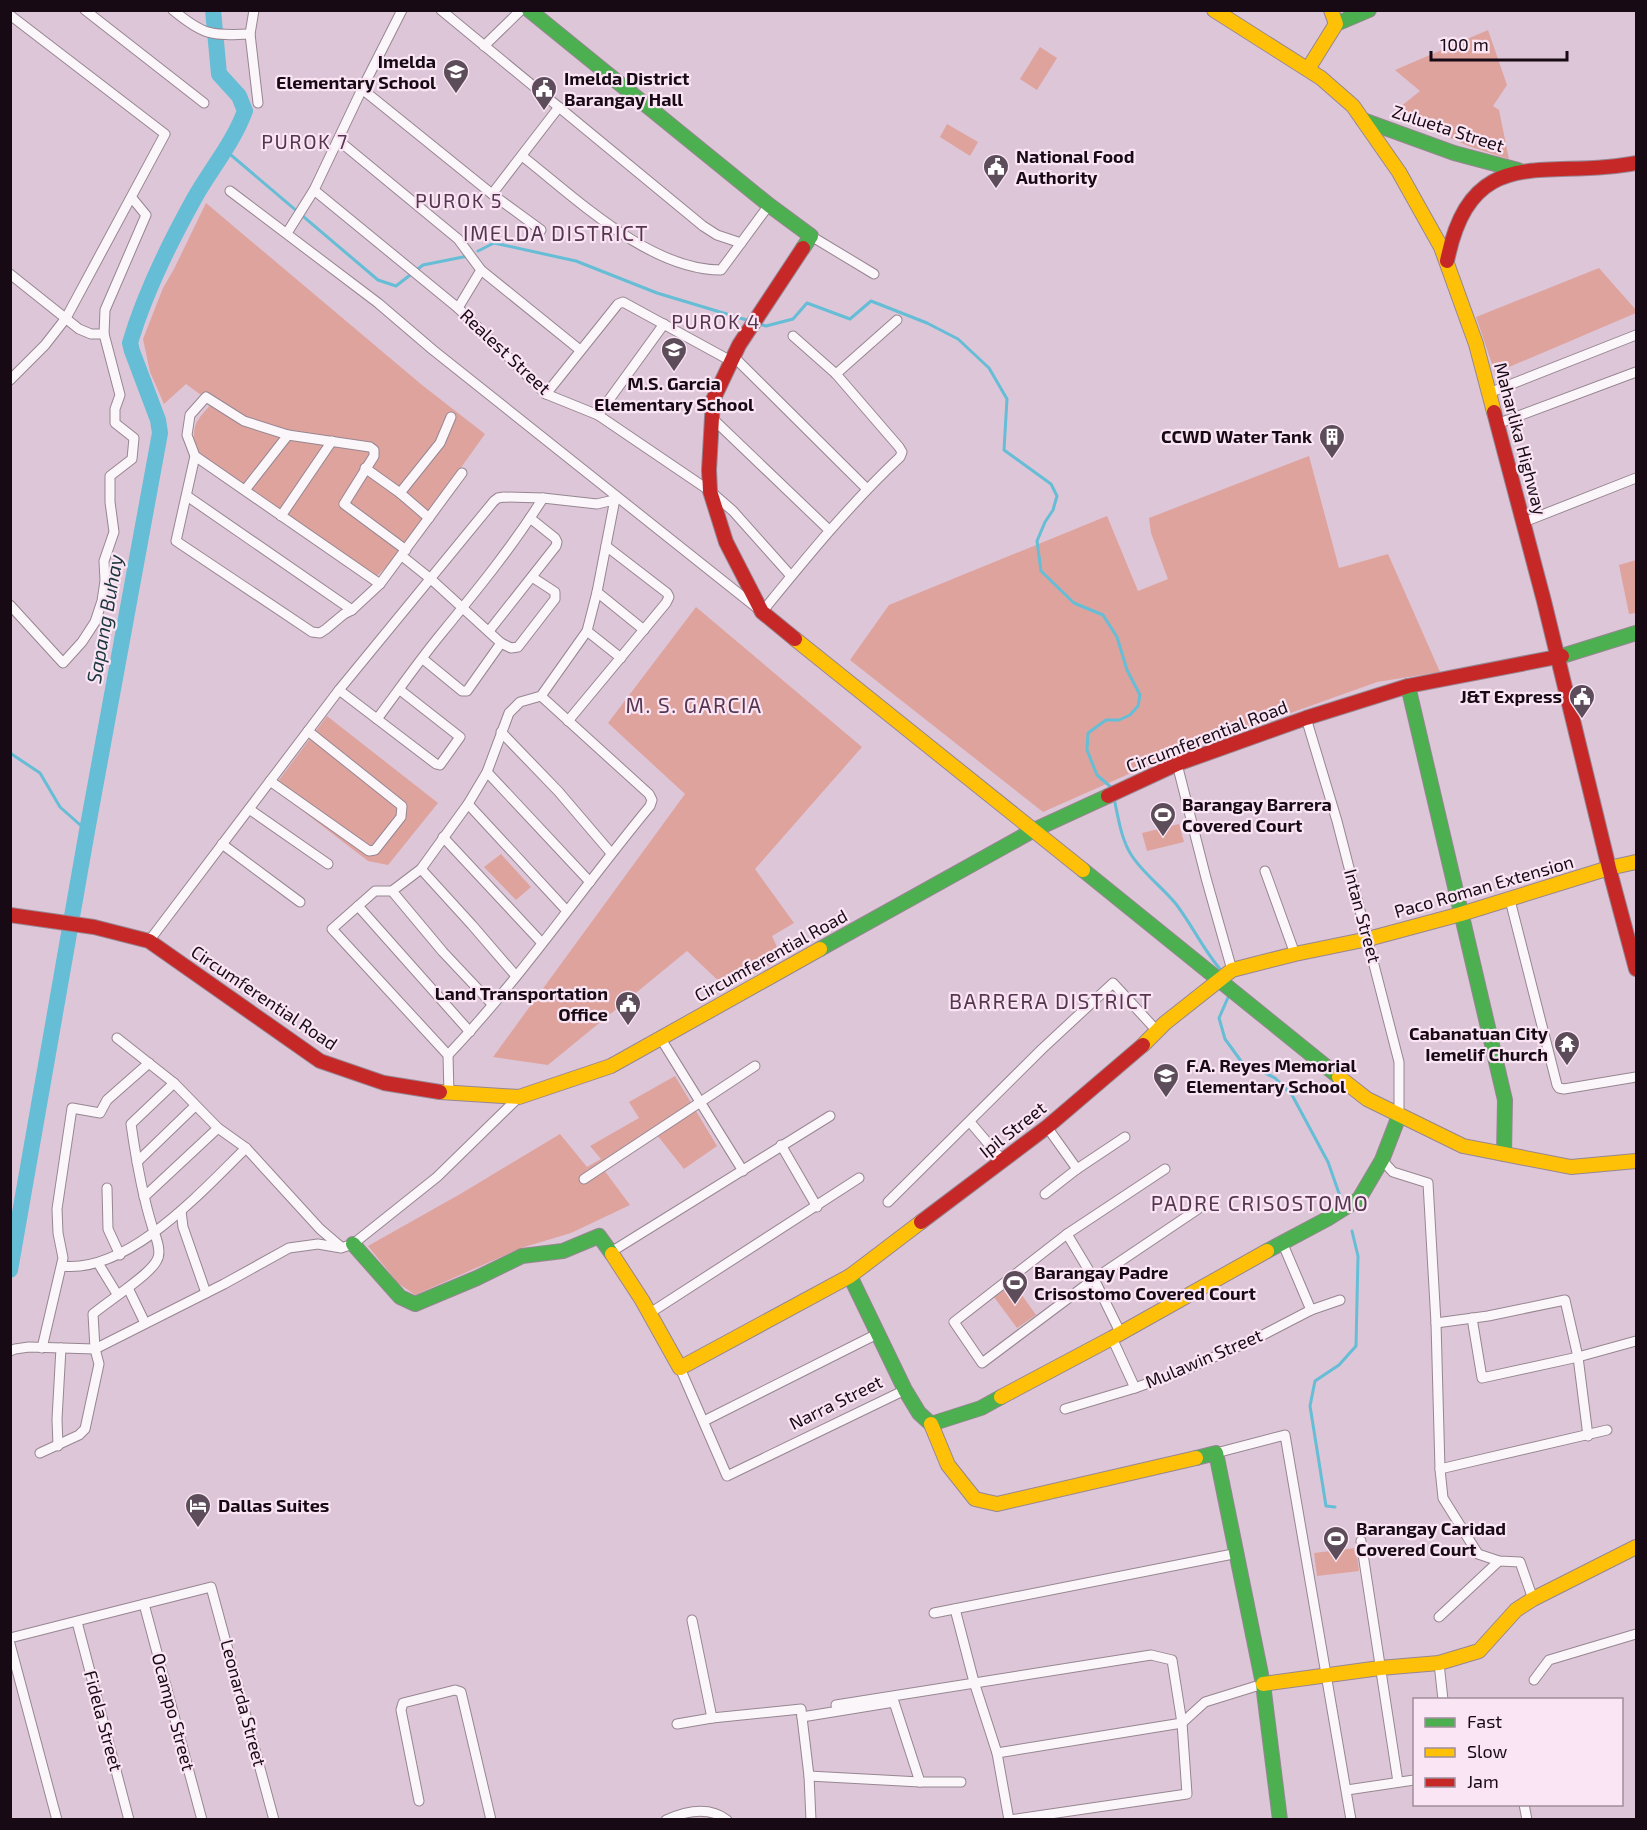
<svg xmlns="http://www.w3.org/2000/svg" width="1647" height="1830" font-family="'Exo 2',sans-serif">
  <rect width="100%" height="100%" fill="#ddc6d7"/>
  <g fill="#dfa39e">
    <polygon points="1488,30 1507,85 1493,106 1499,110 1509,159 1468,146 1394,112 1420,91 1395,70"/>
    <polygon points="1040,47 1057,58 1037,90 1020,79"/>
    <polygon points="947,124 978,142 970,156 940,137"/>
    <path d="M206,203L422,385L485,434L400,553L376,577L197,455C191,427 193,424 212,403L186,384L164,404L150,372L143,339L163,288L174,269Z"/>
    <polygon points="1599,268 1636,310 1636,313 1495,373 1476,317"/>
    <polygon points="1309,456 1339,568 1388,554 1440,672 1377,682 1285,715 1201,742 1043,812 850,660 889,605 1107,516 1138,591 1168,579 1151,533 1149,518"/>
    <polygon points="1636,560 1636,613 1629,614 1619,565"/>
    <polygon points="696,607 862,747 755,869 794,923 772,936 782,958 726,988 687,951 548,1065 493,1057 685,794 608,723"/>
    <polygon points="327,716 438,803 388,865 368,861 273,788"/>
    <polygon points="1179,824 1184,842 1147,851 1142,833"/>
    <polygon points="501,854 531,887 516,900 484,867"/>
    <polygon points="675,1076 717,1146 684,1169 657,1135 604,1170 630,1205 571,1233 521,1248 415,1295 398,1283 368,1246 462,1193 560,1134 587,1167 601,1159 590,1146 639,1118 629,1102"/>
    <polygon points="1014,1284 1036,1315 1017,1328 994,1297"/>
    <polygon points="1356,1548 1359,1571 1317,1576 1314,1553"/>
  </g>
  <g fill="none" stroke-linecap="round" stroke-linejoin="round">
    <g stroke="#65bdd6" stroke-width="3">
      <polyline points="225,150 378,280 396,286 423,265 468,256"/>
      <polyline points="478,251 494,243 576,261 657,293 750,321"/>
      <polyline points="759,324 766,326 793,319 807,303 850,319 871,301 927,323 958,339 989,368 1007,399 1004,450 1051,484 1057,496 1053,510 1045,522 1037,541 1041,571 1074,603 1103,615 1117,637 1127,670 1140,695 1138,706 1130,715 1119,720 1106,720 1088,733 1087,750 1097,775 1112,788"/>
      <polyline points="10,753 40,773 60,807 87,831"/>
      <path d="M1114,798C1118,816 1121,840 1132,856C1143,873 1162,887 1176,904C1192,925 1203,949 1220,969"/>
      <polyline points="1230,993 1219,1018 1225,1039 1241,1061 1275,1078 1292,1095 1328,1162 1341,1199"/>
      <polyline points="1335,1507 1326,1506 1310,1406 1315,1381 1339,1365 1356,1346 1358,1256 1352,1231"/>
    </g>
    <path stroke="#65bdd6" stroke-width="16" d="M10,1270L87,831L160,433L158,420L132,351L130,343C145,292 169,244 194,199C211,169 233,143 245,111L239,96L219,74L213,10"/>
    <defs>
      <g id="street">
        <polyline points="85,10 204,103"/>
        <path d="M173,10C203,35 211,36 250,34"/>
        <polyline points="254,10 250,34 258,103"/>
        <polyline points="441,10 703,226 717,235 741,243 769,205"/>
        <polyline points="10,15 165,134 66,318 45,345 10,380"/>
        <polyline points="484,46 521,10"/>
        <polyline points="362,89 492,194 541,230"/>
        <polyline points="338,140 458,239 481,270 580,350"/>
        <path d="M522,156C576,198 649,270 721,270L741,243"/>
        <polyline points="314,190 458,308 546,394 598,415 710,491 733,511 791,576"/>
        <path d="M230,191L378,303L433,350L762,612C806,558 849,505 900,457L902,452L899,447L836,374L793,336"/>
        <polyline points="492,194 559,107"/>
        <polyline points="287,233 314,190 362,89 402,10"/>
        <polyline points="811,236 874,274"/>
        <polyline points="10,274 79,329 91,334 104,334"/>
        <polyline points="458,308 481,270"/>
        <polyline points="733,356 866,488"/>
        <polyline points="836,374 897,320"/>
        <polyline points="1489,393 1636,335"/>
        <polyline points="546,394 618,304 623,302 731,361"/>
        <polyline points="598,415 664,324"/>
        <polyline points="712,418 829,530"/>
        <polyline points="1497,424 1636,372"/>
        <polyline points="195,456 380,584"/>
        <polyline points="365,468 400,493 429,518"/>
        <polyline points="245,490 288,435"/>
        <polyline points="400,493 440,443 451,417"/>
        <polyline points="187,496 352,610"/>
        <polyline points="281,516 332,441"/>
        <polyline points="1524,522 1636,478"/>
        <polyline points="406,550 344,504 374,456 374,450 370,447 288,435 244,421 206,397 190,415 187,435 195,456 176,541 312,632 320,633 326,629 344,614 352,610 380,584 462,473"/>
        <polyline points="402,556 432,580 501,643 511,648 518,647 555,599 555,592 532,577"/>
        <polyline points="597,592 644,630"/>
        <polyline points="10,605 63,663 82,642 95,622 102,601 105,581 104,561 114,532 110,502 110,476 132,459 134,438 115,423 115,409 120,395 104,334 105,310 146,215 132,198"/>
        <polyline points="489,631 556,546 557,542 555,538 530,518"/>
        <polyline points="587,631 621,658"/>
        <polyline points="423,659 462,691 467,691 501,643"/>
        <polyline points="339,690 436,764 440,765 460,737 400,690"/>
        <polyline points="1306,718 1337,821 1399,1062 1399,1116"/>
        <path d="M377,719C398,691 418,662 441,634C477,590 513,546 543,498"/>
        <polyline points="568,721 666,603 669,597 667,593 606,546"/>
        <polyline points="501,732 558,791 611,853"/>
        <polyline points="1177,764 1206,878 1232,970"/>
        <polyline points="487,772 590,882"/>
        <polyline points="270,781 369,851 375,850 401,817 402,806 308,731"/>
        <polyline points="468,804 567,911"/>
        <polyline points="249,809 328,864"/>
        <polyline points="443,837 542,943"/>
        <polyline points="222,844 300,902"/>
        <polyline points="421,869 472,925 516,976"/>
        <polyline points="1265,871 1295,954"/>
        <polyline points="392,891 443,952 492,1004"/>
        <polyline points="1510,900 1557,1085 1559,1088 1564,1089 1636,1077"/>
        <polyline points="358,906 470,1032"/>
        <polyline points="149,941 339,690 494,501 498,498 504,497 543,498 597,504 618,499"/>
        <polyline points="117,1038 174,1083 218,1128 246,1148 320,1229 341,1247"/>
        <polyline points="661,1039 743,1171"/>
        <path d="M448,1055C522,977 582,888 650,806L652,800L649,794L541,696"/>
        <polyline points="449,1094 448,1055 332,929 375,891 392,891 421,869 468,804 487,772 509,713 520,702 541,696 587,631 597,592 615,499"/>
        <polyline points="970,1122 1003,1161"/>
        <polyline points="1047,1127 1077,1169"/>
        <polyline points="781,1145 817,1207"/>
        <polyline points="1382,1160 1393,1172 1428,1183 1436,1323 1440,1469 1443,1498 1478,1554 1499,1561 1520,1562 1533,1599"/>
        <polyline points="137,1162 195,1106"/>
        <polyline points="1165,1169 1067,1234 954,1322 982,1363 1094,1279 1198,1209"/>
        <polyline points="584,1179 755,1066"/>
        <polyline points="107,1188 108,1229 120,1255"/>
        <polyline points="1045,1194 1077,1169 1125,1137"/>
        <polyline points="144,1197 218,1128"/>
        <polyline points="888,1202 1042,1049 1113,983 1158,1032"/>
        <polyline points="181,1211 183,1227 206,1293"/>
        <polyline points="1067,1234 1094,1279 1120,1332"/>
        <polyline points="1282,1242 1311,1310"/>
        <polyline points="611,1252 830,1116"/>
        <polyline points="98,1263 117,1294"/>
        <path d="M62,1266C128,1274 202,1191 246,1148"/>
        <polyline points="128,1288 145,1323"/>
        <polyline points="650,1313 859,1178"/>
        <polyline points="1472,1318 1482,1378 1578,1357 1636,1341"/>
        <polyline points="1436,1323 1488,1316 1565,1300 1578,1357 1588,1436"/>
        <polyline points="1112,1338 1135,1388"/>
        <polyline points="42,1348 63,1258 58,1233 57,1209 72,1108 100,1113 107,1100 149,1063"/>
        <polyline points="10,1351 15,1349 29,1347 95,1349 224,1284 289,1248 318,1244 341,1248 353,1244 437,1177 519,1097"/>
        <polyline points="680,1368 727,1476 905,1390"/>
        <polyline points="1065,1409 1135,1388 1187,1369 1259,1337 1311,1310 1340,1300"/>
        <polyline points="704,1421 879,1333"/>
        <polyline points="58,1446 57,1419 61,1348"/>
        <path d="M40,1453L79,1435L85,1429L99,1364L95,1349L93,1314C108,1301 150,1275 157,1260C162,1252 156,1237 153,1229C142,1195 136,1159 131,1124L174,1083"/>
        <polyline points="1216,1453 1285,1435 1351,1820"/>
        <polyline points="1440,1469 1607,1430"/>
        <polyline points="1361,1541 1398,1782"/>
        <polyline points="144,1604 202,1820"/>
        <polyline points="955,1609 974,1682 997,1753 1009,1820"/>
        <polyline points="934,1613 1238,1553"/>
        <polyline points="1439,1617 1499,1561"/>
        <polyline points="692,1620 712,1718"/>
        <polyline points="77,1622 129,1820"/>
        <polyline points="10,1638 211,1587 274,1820"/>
        <polyline points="10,1644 57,1820"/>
        <polyline points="1439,1663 1443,1700"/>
        <polyline points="1534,1680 1549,1660 1636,1634"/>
        <polyline points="836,1705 1151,1655 1172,1660 1182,1723 1187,1794 1009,1820"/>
        <polyline points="802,1717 894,1702 920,1782"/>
        <polyline points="677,1724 712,1718 801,1709 809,1776 811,1820"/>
        <polyline points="997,1753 1182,1723 1205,1702 1263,1684"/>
        <polyline points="809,1776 920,1782 961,1782"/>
        <polyline points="1347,1790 1414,1780"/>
        <polyline points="419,1801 401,1710 403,1703 455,1690 461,1692 491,1820"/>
        <polyline points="1524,1804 1527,1820"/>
        <path d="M666,1820C686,1811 709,1806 727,1820"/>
      </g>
      <g id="fast">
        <polyline points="529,10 769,205 811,236 803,248"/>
        <polyline points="1336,24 1369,10"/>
        <polyline points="1363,120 1454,153 1518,170"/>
        <polyline points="1562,656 1636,633"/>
        <polyline points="1408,686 1505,1100 1504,1154"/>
        <polyline points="1083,870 1339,1077"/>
        <polyline points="820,949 1034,830 1108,796"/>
        <polyline points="353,1244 400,1297 415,1304 477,1278 522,1256 563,1251 599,1236 612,1254"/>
        <polyline points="1267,1251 1327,1219 1359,1199 1382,1160 1399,1116"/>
        <polyline points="850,1276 905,1390 919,1413 931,1424 981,1408 1001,1397"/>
        <polyline points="1196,1458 1216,1453 1263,1684 1280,1820"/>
      </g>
      <g id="slow">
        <polyline points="1214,10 1321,78 1353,106 1399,172 1441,247 1476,344 1494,412"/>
        <polyline points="1308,69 1336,24 1331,10"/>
        <polyline points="795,639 1083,870"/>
        <polyline points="1143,1045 1165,1023 1232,970 1295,954 1368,939 1461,914 1609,868 1636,862"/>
        <polyline points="1339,1077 1367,1099 1463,1146 1571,1167 1636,1161"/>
        <polyline points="440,1092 519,1097 611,1066 820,949"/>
        <polyline points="612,1254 642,1300 680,1368 850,1276 921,1222"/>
        <polyline points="1001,1397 1112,1338 1267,1251"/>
        <polyline points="931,1424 948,1465 975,1499 997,1504 1196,1458"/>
        <polyline points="1263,1684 1380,1668 1439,1663 1479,1651 1516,1610 1533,1599 1636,1547"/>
      </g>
      <g id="jam">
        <path d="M1447,261C1472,139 1546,181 1636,163"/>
        <polyline points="1494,412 1544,601 1609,868 1636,969"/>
        <polyline points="795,639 762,612 726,542 710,491 709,470 713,400 739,345 803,248"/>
        <polyline points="1108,796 1177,764 1306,718 1408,686 1562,656"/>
        <polyline points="10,915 94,927 149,941 320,1061 384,1083 440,1092"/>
        <polyline points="921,1222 1047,1127 1143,1045"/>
      </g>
    </defs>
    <use href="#street" stroke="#978692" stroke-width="11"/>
    <use href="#fast" stroke="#978692" stroke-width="16"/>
    <use href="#slow" stroke="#978692" stroke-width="16"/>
    <use href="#jam" stroke="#978692" stroke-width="16"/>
    <use href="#street" stroke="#faf6f9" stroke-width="9"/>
    <use href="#fast" stroke="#4caf50" stroke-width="14"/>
    <use href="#slow" stroke="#ffc107" stroke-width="14"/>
    <use href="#jam" stroke="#c62828" stroke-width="14"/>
  </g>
  <defs>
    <symbol id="school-pin" viewBox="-11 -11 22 30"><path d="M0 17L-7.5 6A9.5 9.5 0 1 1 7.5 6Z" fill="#5d4c59" stroke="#fae5f4"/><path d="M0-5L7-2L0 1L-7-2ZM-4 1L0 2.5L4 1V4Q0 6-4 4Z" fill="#fff"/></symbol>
    <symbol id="civic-pin" viewBox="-11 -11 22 30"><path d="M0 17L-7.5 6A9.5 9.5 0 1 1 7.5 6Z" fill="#5d4c59" stroke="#fae5f4"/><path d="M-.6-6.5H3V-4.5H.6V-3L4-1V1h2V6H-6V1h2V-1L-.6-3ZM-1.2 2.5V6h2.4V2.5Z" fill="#fff"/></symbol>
    <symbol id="building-pin" viewBox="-11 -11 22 30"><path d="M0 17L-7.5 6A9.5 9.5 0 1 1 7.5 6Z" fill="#5d4c59" stroke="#fae5f4"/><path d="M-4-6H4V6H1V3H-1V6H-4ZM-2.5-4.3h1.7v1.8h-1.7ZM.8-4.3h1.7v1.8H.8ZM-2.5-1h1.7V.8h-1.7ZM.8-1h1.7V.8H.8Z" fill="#fff"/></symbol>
    <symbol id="stadium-pin" viewBox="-11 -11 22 30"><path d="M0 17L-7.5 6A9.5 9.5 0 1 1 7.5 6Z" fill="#5d4c59" stroke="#fae5f4"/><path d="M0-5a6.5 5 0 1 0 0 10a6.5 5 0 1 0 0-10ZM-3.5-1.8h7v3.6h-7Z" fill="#fff"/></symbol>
    <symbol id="temple-pin" viewBox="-11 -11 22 30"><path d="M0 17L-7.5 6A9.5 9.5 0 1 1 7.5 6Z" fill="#5d4c59" stroke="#fae5f4"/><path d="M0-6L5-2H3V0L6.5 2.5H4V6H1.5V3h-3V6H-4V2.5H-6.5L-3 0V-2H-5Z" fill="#fff"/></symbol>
    <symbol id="hotel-pin" viewBox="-11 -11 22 30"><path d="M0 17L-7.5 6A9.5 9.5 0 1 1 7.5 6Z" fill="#5d4c59" stroke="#fae5f4"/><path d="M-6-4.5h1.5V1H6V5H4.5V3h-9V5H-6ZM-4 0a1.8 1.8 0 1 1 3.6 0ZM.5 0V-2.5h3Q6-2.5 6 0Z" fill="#fff"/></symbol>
  </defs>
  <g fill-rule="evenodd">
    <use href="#school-pin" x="441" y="57" width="30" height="40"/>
    <use href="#civic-pin" x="529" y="74" width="30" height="40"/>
    <use href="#civic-pin" x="981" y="152" width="30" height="40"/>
    <use href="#school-pin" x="659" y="335" width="30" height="40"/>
    <use href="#building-pin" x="1317" y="422" width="30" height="40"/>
    <use href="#civic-pin" x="1567" y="682" width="30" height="40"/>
    <use href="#stadium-pin" x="1148" y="800" width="30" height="40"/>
    <use href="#civic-pin" x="613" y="989" width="30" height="40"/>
    <use href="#temple-pin" x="1552" y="1029" width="30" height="40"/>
    <use href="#school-pin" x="1151" y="1061" width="30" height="40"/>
    <use href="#stadium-pin" x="1000" y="1268" width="30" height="40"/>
    <use href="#hotel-pin" x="183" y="1491" width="30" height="40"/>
    <use href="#stadium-pin" x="1321" y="1524" width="30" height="40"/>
  </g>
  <g text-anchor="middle" stroke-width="4.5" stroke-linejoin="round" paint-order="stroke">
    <g font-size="18" font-weight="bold" fill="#180a15" stroke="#fae5f4" text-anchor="start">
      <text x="436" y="68" text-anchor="end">Imelda<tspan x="436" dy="21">Elementary School</tspan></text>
      <text x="564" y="85">Imelda District<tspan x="564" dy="21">Barangay Hall</tspan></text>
      <text x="1016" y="163">National Food<tspan x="1016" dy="21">Authority</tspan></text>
      <text x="674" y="390" text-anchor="middle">M.S. Garcia<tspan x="674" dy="21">Elementary School</tspan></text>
      <text x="1312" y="443" text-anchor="end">CCWD Water Tank</text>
      <text x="1562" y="703" text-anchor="end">J&amp;T Express</text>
      <text x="1182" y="811">Barangay Barrera<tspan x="1182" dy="21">Covered Court</tspan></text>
      <text x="608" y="1000" text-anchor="end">Land Transportation<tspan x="608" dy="21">Office</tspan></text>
      <text x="1548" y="1040" text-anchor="end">Cabanatuan City<tspan x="1548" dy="21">Iemelif Church</tspan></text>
      <text x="1186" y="1072">F.A. Reyes Memorial<tspan x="1186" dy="21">Elementary School</tspan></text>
      <text x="1034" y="1279">Barangay Padre<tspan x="1034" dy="21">Crisostomo Covered Court</tspan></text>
      <text x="218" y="1512">Dallas Suites</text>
      <text x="1356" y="1535">Barangay Caridad<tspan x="1356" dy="21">Covered Court</tspan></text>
    </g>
    <g font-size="18" fill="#180a15" stroke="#fae5f4">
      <text transform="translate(1448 129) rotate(18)" y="6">Zulueta Street</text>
      <text transform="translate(505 352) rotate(43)" y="6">Realest Street</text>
      <text transform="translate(1520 439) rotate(75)" y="6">Maharlika Highway</text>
      <text transform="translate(1207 737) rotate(-21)" y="6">Circumferential Road</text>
      <text transform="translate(1484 887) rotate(-16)" y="6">Paco Roman Extension</text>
      <text transform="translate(1362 916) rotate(75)" y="6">Intan Street</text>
      <text transform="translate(771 956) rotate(-29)" y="6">Circumferential Road</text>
      <text transform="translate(264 998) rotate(34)" y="6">Circumferential Road</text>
      <text transform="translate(1013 1130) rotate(-38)" y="6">Ipil Street</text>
      <text transform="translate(1204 1359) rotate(-23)" y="6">Mulawin Street</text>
      <text transform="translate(836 1403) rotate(-26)" y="6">Narra Street</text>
      <text transform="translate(243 1703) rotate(75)" y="6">Leonarda Street</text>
      <text transform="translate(173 1712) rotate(75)" y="6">Ocampo Street</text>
      <text transform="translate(103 1721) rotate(75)" y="6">Fidela Street</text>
    </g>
    <g font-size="20" letter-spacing="1.5" fill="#56354f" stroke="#fae5f4">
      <text x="305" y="149">PUROK 7</text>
      <text x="459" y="208">PUROK 5</text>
      <text x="716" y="329">PUROK 4</text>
    </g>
    <g font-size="20" font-style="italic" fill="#1b363d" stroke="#fae5f4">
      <text transform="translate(105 619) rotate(-80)" y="7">Sapang Buhay</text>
    </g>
    <g font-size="21" letter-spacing="1.5" fill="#56354f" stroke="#fae5f4">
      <text x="556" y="241">IMELDA DISTRICT</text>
      <text x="694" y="713">M. S. GARCIA</text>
      <text x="1051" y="1009">BARRERA DISTRICT</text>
      <text x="1260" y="1211">PADRE CRISOSTOMO</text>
    </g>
  </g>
  <rect width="1647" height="1830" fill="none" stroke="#180a15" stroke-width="24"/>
  <rect x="1413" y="1698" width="210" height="108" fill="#fae5f4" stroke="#a08d9b" stroke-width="1.5"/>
  <rect x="1425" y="1718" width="30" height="9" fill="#4caf50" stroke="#a08d9b" stroke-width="1.5"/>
  <text x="1467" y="1728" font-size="18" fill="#180a15">Fast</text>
  <rect x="1425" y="1748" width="30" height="9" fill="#ffc107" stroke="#a08d9b" stroke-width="1.5"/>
  <text x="1467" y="1758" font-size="18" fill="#180a15">Slow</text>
  <rect x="1425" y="1778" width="30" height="9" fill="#c62828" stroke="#a08d9b" stroke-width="1.5"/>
  <text x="1467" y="1788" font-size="18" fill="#180a15">Jam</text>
  <path d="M1431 51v9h136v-9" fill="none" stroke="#180a15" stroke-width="3"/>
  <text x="1440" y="51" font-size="18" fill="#180a15" stroke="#fae5f4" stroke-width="4.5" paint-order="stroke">100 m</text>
</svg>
